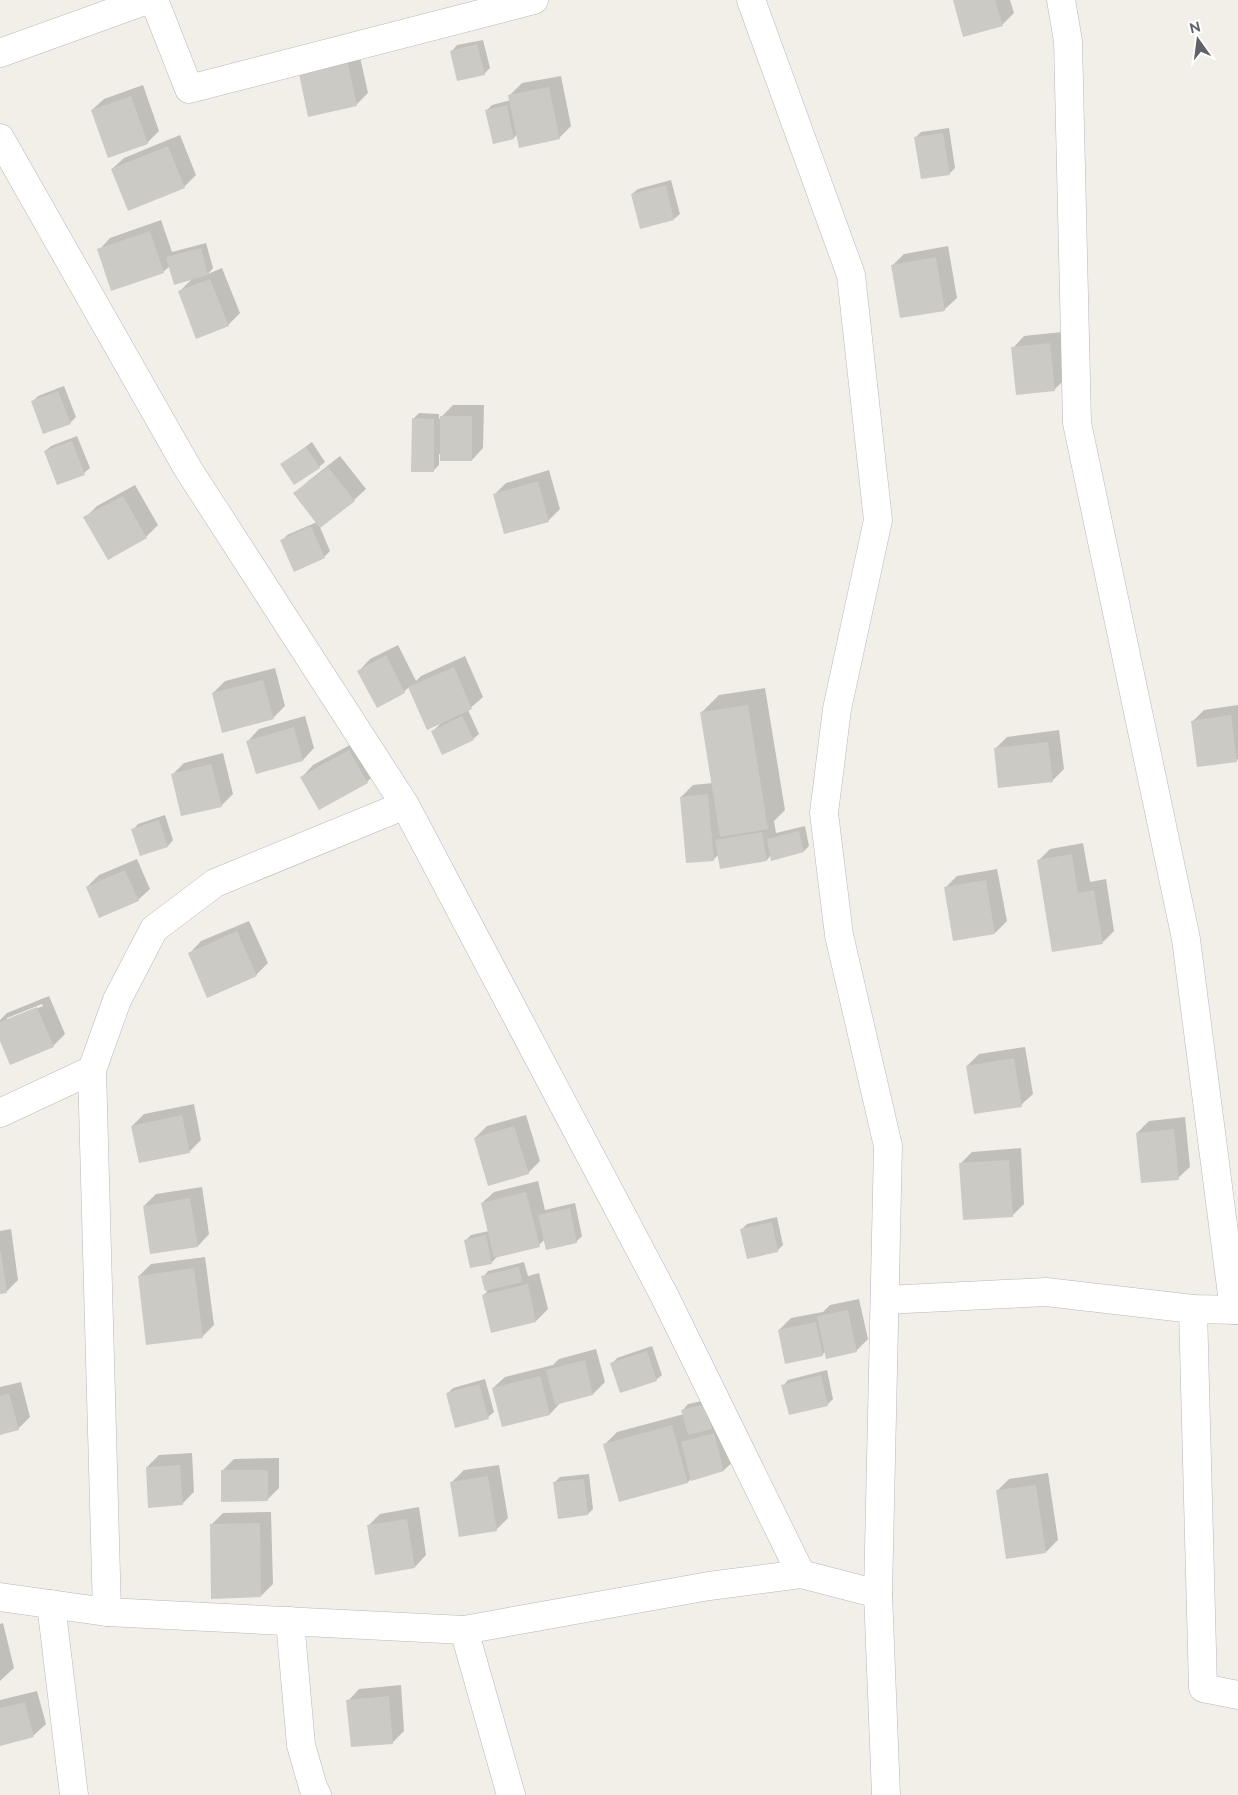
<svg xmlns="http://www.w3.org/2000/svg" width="1238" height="1795" font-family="Raleway,sans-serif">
  <rect width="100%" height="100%" fill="#f1efe8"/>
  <g fill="#0003" fill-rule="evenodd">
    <polygon points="954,0 1010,0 1014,13 1002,25"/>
    <polygon points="483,40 490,68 484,74 452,51 457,45"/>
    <polygon points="358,48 368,93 356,105 311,58"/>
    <polygon points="561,76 571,126 559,138 517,134 514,138 494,142 487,110 492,105 511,100 510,95 522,83"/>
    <polygon points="143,85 159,131 147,143 92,110 104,99"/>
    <polygon points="949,128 955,168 949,174 915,138 921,132"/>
    <polygon points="180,135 196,175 184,187 129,210 112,169 124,158"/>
    <polygon points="671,180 680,214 674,219 641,228 632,194 638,189"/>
    <polygon points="161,220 172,252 206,243 213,268 208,274 222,268 240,313 228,325 179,292 193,278 170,266 163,272 99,250 110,238"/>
    <polygon points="948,246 957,298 945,309 901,316 892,266 904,254"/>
    <polygon points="1062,332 1066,378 1054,390 1013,348 1024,336"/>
    <polygon points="64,386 76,417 70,423 32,402 38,396"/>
    <polygon points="453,405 484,405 483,448 472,460 439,454 439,465 433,471 413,419 419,413 439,414 439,419"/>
    <polygon points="77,436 90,468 84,473 45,451 51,446"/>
    <polygon points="312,442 325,462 319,467 282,464"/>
    <polygon points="340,456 366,489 354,500 320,527 330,551 324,557 282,541 287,535 317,522 295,494 307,482"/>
    <polygon points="549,470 560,509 548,521 494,495 506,483"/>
    <polygon points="135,485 158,525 146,537 85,518 97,506"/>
    <polygon points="398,645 416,681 421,676 465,656 483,697 468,710 479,734 473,739 433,731 441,723 409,687 404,692 359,671 370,659"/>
    <polygon points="275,668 285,706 273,718 213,693 225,681"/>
    <polygon points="765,688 785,810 774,821 776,833 805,826 809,846 804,851 772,859 771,855 767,860 719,854 713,860 681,797 693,785 713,783 702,712 719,695"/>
    <polygon points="1238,705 1238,759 1236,761 1192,722 1204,710"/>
    <polygon points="305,716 314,748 303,760 248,741 259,729"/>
    <polygon points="1059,730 1064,769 1052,781 995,749 1007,737"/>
    <polygon points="361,739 379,770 367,782 302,777 313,765"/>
    <polygon points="223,753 233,794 221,806 173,774 184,763"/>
    <polygon points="165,815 173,840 168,846 133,830 138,824"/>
    <polygon points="1083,843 1090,882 1106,879 1114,931 1103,942 1038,861 1050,849"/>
    <polygon points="137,859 150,889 138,900 87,887 99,875"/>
    <polygon points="997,869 1007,921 995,933 945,888 957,876"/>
    <polygon points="249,921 268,963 256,975 190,953 201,941"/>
    <path d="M49,996L65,1034L53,1046L0,1038V1020L7,1013ZM42,1004L43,1006L7,1021V1018Z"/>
    <polygon points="1025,1047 1033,1094 1021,1105 967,1066 979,1054"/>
    <polygon points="194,1104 201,1140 189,1152 132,1126 144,1114"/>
    <polygon points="526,1115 540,1161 528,1173 475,1138 487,1126"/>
    <polygon points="1185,1117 1190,1167 1178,1178 1137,1133 1149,1121"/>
    <polygon points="1021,1148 1024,1204 1012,1216 960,1164 972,1152"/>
    <polygon points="538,1181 545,1210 575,1203 582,1236 576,1242 545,1239 539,1245 497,1257 492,1262 471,1267 465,1241 471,1235 489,1231 482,1203 494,1192"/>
    <polygon points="202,1187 209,1234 198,1246 144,1206 156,1194"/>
    <polygon points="777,1217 783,1245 777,1251 742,1229 747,1224"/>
    <polygon points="11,1229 18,1280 7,1291 0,1292 0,1231"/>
    <polygon points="205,1257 214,1325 202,1337 139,1276 151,1264"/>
    <polygon points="524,1262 528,1276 539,1273 548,1309 536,1321 483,1295 487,1292 483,1277 488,1271"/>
    <polygon points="859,1299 868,1339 856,1351 826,1351 822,1355 779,1330 791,1318 823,1312 830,1305"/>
    <polygon points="652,1346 662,1375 656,1380 612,1364 617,1358"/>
    <polygon points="596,1349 605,1382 593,1394 561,1402 550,1414 493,1388 505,1377 553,1365 559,1359"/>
    <polygon points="827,1370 833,1399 828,1404 783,1386 788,1380"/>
    <polygon points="485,1379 494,1412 488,1417 447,1394 453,1388"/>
    <polygon points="21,1382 30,1417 18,1429 0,1433 0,1387"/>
    <polygon points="711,1399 736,1459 724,1470 692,1478 688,1482 620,1500 605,1444 617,1432 684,1414 683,1410 688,1404"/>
    <polygon points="192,1453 194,1492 182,1504 147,1467 159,1455"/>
    <polygon points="279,1458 279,1488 267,1500 222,1471 234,1459"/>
    <polygon points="499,1465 508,1518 496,1530 452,1482 464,1470"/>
    <polygon points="1048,1473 1058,1540 1046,1552 997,1491 1009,1479"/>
    <polygon points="589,1474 593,1509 588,1514 554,1483 560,1477"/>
    <polygon points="419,1507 426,1555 415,1567 368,1526 380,1514"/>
    <polygon points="271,1512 273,1584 261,1596 211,1525 223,1513"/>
    <polygon points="3,1623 14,1668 0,1681 0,1624"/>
    <polygon points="401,1685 404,1731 392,1743 348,1701 359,1689"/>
    <polygon points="37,1691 46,1724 34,1735 0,1745 0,1700"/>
  </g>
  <g fill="#cccac5">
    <polygon points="953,0 995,0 1003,26 963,37"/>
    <polygon points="477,44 485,75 457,81 450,51"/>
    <polygon points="347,59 357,106 308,117 298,69"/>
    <polygon points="549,87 560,139 519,148 508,95"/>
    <polygon points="131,96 148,144 108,158 91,110"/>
    <polygon points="507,105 514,139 493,144 485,110"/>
    <polygon points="943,133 950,175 921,179 914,137"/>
    <polygon points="168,146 185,188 128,211 111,169"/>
    <polygon points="666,185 674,220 640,229 631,194"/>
    <polygon points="150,231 164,273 111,291 97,249"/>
    <polygon points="201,248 208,275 174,285 166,257"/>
    <polygon points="936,257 945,311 900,318 891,265"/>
    <polygon points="210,279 229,326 196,339 178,291"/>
    <polygon points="1050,343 1055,391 1016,395 1011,347"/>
    <polygon points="58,391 71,424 43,434 31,401"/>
    <rect x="440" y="416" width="32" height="45"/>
    <polygon points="412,418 434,419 434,472 411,472"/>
    <polygon points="72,441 85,475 57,485 44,451"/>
    <polygon points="306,447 320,468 294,485 280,464"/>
    <polygon points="328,467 355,501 320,528 293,493"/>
    <polygon points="538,481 549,522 504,534 493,494"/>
    <polygon points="123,496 147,538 108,560 83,517"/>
    <polygon points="311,526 325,558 294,572 280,540"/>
    <polygon points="386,655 405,693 377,708 357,671"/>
    <polygon points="454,667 472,709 427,730 408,687"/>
    <polygon points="263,680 274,719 222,733 212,693"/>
    <polygon points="748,705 768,829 720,837 700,712"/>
    <polygon points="1231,715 1237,762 1197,767 1191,721"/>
    <polygon points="462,716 474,740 442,755 431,731"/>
    <polygon points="294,727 303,761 256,774 246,741"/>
    <polygon points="1048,742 1053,782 998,788 994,748"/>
    <polygon points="349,750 368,783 319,810 300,777"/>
    <polygon points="211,764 222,807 181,816 171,774"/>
    <polygon points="708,794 714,861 686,863 680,797"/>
    <polygon points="159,820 168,847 140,856 131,829"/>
    <polygon points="799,831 804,852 771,861 767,839"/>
    <polygon points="762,832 767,861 720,869 715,840"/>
    <polygon points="1072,854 1078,893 1094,890 1103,944 1052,952 1037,860"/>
    <polygon points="125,870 139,901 99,918 86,887"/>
    <polygon points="986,880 995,934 953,941 944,887"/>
    <polygon points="237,931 257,976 207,998 188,953"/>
    <polygon points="37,1007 54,1047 10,1065 0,1041 0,1022"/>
    <polygon points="1014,1058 1022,1107 974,1114 966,1066"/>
    <polygon points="182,1115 190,1153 139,1163 131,1126"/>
    <polygon points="514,1126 529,1174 488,1186 474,1138"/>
    <polygon points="1174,1129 1179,1180 1141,1183 1136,1133"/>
    <polygon points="1009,1160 1013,1217 963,1220 959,1163"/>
    <polygon points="526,1192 540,1247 494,1258 481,1203"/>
    <polygon points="190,1198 198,1247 150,1254 143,1206"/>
    <polygon points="570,1208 577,1243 546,1250 538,1215"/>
    <polygon points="772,1222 778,1252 747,1259 740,1229"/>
    <polygon points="486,1235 492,1264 470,1268 464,1240"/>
    <polygon points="1,1251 7,1293 0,1294 0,1252"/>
    <polygon points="519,1267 522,1282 485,1291 481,1276"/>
    <polygon points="194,1268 203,1338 146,1345 138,1276"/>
    <polygon points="528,1284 536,1322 491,1333 482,1295"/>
    <polygon points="848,1310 857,1352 826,1359 817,1316"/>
    <polygon points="816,1322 823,1356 785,1364 778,1330"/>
    <polygon points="647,1351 657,1381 620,1393 610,1363"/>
    <polygon points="585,1360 593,1395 555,1405 546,1370"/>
    <polygon points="821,1375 828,1406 789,1415 781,1385"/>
    <polygon points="540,1376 550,1415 502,1427 492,1388"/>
    <polygon points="479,1384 489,1419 455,1428 446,1393"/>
    <polygon points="9,1393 19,1430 0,1435 0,1396"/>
    <polygon points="705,1404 712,1429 688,1435 681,1410"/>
    <polygon points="672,1425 688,1483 619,1502 603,1444"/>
    <polygon points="714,1433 724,1471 691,1481 681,1442"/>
    <polygon points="180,1465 183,1505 148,1508 146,1467"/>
    <polygon points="221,1470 268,1470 268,1501 221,1502"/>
    <polygon points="488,1476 497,1531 459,1537 450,1482"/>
    <polygon points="584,1479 588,1515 558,1519 553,1482"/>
    <polygon points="1036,1485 1046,1553 1006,1559 996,1490"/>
    <polygon points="407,1519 415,1568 375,1575 367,1525"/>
    <polygon points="260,1523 261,1597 211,1599 210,1524"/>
    <polygon points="389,1696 393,1744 351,1747 346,1700"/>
    <polygon points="25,1702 34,1737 0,1746 0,1708"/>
  </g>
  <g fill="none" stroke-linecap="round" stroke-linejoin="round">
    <defs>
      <g id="minor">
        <polyline points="154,0 189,89 534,0"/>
        <polyline points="1061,0 1068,41 1077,423 1186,939 1234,1310"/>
        <polyline points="0,53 147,0"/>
        <polyline points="0,138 188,469 405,805 664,1295 801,1574"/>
        <polyline points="0,1113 92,1070"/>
        <polyline points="885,1300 1046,1292 1193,1309 1238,1310"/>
        <polyline points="1193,1309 1203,1688 1238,1695"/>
        <polyline points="878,1594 886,1795"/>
        <polyline points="0,1597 107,1612 464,1630 709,1586 801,1574 878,1594 888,1146 839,935 824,813 837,709 878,520 851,275 751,0"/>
        <polyline points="51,1604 74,1795"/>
        <polyline points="107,1612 92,1070 117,1000 154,929 215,883 405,805"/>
        <polyline points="290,1621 301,1745 313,1787 317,1795"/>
        <polyline points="464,1630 511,1795"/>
      </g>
    </defs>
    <use href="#minor" stroke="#b5b8bc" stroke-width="29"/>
    <use href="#minor" stroke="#fff" stroke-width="28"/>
  </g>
  <g transform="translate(1198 40) rotate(346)" stroke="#ffffff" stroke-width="4" paint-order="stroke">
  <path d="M0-4L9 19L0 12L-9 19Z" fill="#5f6368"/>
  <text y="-8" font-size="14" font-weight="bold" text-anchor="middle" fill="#5f6368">N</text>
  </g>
</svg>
